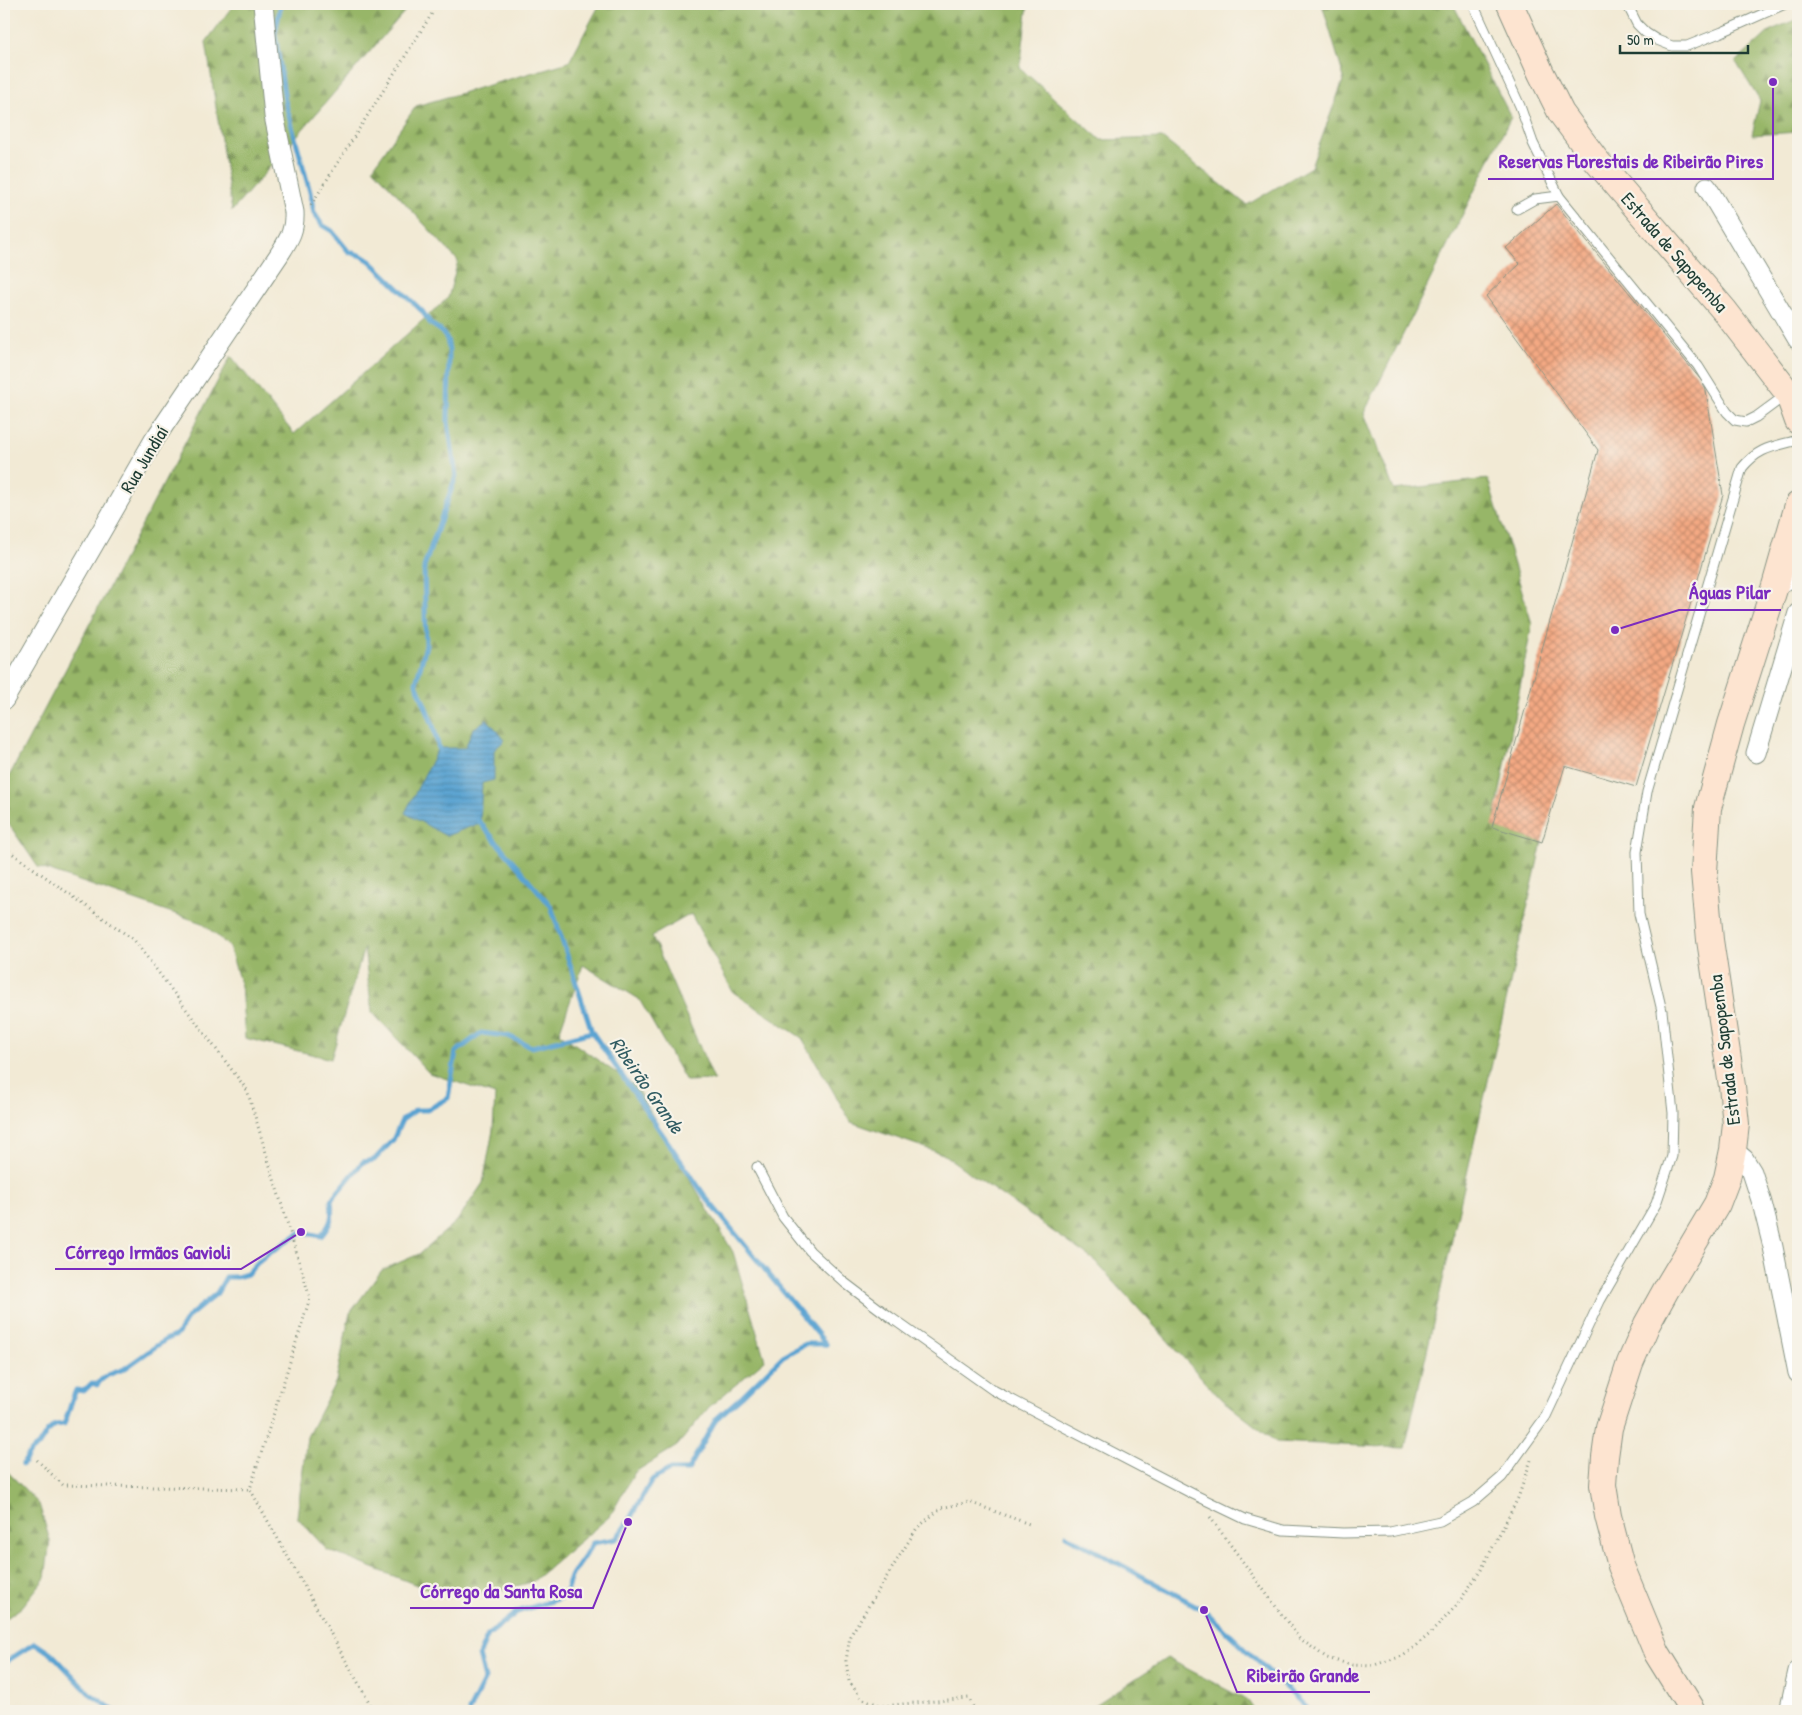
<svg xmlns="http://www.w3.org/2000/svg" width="1802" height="1715" font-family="'Patrick Hand',sans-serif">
  <defs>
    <pattern id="forest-firs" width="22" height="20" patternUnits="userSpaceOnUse" patternTransform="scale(1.25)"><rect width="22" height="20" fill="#97b668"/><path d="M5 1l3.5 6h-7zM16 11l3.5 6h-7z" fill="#7b9556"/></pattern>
    <pattern id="water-rules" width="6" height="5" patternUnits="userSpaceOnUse" patternTransform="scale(1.25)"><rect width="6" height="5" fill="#5aa3d1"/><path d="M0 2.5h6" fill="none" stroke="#4a86aa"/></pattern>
    <pattern id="building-cross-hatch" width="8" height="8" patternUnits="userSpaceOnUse" patternTransform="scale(1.25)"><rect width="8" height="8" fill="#f4a983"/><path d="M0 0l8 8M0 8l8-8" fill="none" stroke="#c58b6c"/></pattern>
  </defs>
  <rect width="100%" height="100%" fill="#f7f3e8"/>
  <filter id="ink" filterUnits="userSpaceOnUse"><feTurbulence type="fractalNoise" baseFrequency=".02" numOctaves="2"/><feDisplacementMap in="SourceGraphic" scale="10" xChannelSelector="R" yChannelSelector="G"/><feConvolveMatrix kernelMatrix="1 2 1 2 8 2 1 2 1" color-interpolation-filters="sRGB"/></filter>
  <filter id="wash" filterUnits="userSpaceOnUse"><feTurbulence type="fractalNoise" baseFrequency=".0096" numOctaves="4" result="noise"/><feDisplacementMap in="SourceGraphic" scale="20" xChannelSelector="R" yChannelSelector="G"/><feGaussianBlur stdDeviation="1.12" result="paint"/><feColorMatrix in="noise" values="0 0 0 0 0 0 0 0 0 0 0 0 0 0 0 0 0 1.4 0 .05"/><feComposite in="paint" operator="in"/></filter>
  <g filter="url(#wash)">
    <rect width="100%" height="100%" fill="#f2ead5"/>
    <g fill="url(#forest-firs)" stroke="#5b7a4e">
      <polygon points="234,4 411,4 232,211 206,42"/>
      <polygon points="600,4 1028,4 1020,68 1101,140 1162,138 1247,205 1311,167 1344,78 1322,4 1453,4 1511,117 1364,413 1394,490 1488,479 1532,624 1493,827 1542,842 1405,1448 1276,1442 1221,1399 1095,1261 943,1154 851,1122 802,1038 733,992 691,914 652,936 714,1080 686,1081 639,999 583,965 559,1033 635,1086 733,1252 765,1360 709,1407 677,1446 635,1472 610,1516 532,1582 482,1595 422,1587 327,1550 297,1517 307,1437 336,1381 350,1313 382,1270 419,1254 457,1221 483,1183 493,1130 495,1095 429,1073 372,1012 364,948 331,1059 245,1038 241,986 229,946 202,923 38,867 4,817 4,786 231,356 294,434 448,298 458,261 373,168 416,106 569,62"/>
      <polygon points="1798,19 1798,132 1752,135 1760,101 1736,62 1771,30"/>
      <polygon points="4,1468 39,1504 50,1541 45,1578 22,1607 4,1620"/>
      <polygon points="1167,1658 1248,1701 1255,1711 1086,1711"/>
    </g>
    <polygon fill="url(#water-rules)" stroke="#3c7082" points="487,719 505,740 494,750 494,780 482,783 480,823 446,836 405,813 438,748 465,748 473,729"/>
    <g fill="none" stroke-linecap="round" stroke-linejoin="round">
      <g stroke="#5aa3d1" stroke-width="5">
        <polyline points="281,4 275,33 285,101 310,192 314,213 322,225 332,231 349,252 362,256 370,261 422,311 431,324 440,330 447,339 449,350 448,422 456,476 424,567 426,645 416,683 433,725 440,753"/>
        <polyline points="477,819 551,906 592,1032 707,1199 826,1344"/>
        <path d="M23,1464L31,1451L38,1446L47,1432L55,1425L64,1424C69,1413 71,1401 76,1390L84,1391L92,1383L97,1385L101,1380L108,1375L124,1369L165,1340L177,1335L188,1317L217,1293L226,1277H237L247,1274L261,1259L301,1232L321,1236C332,1223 333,1217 331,1200L363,1162L374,1160L393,1140L402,1120L416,1110H427L448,1098L456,1052L481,1033L508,1036L532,1047L592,1032"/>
        <polyline points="1066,1535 1204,1610 1307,1708 1307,1711"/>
        <polyline points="4,1663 35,1643 54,1656 89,1693 115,1711"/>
        <polyline points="469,1711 485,1679 479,1655 488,1635 517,1612 564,1597 572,1574 593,1543 616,1539 628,1522 652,1480 669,1470 688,1470 716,1419 742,1396 783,1356 805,1344 826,1344"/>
      </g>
    </g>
    <g id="blocks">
      <polygon fill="url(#building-cross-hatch)" points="1556,204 1705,385 1723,495 1636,787 1565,766 1542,842 1492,827 1598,450 1486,296 1520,264 1506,248"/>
    </g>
  </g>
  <g filter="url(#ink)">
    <use href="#blocks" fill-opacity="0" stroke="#889484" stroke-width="1"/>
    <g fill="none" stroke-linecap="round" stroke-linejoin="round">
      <defs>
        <g id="service">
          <polyline points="1473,4 1520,106 1533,143 1559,196"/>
          <polyline points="1627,4 1637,24 1646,33 1657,40 1672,46 1687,46 1722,32 1785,4"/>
          <polyline points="1517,209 1535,199 1559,196 1698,366 1727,412 1735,420 1746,422 1756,417 1786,395"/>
          <path d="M757,1167L783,1217L810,1251L845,1283L890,1317L993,1390L1193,1494L1245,1519L1283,1530L1343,1533L1390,1532L1440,1521L1473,1502L1502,1477L1546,1416L1600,1301L1656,1204L1672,1156L1673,1113L1662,1011L1639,914L1637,852L1647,792L1742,468C1759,447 1773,447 1798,440"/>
        </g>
        <g id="minor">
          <polyline points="1707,187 1798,340"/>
          <polyline points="1775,586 1798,576"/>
          <path d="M4,700L154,440L279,255C289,239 295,231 294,212L274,116L263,4"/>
          <polyline points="1756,753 1798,613"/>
          <polyline points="1733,1150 1744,1159 1752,1172 1762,1203 1773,1247 1798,1373"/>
          <polyline points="1789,1711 1798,1671"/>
        </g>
        <g id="secondary">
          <polyline points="1510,4 1541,73 1561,113 1595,159 1724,310 1788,393 1798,421"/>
          <polyline points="1693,1711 1657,1653 1621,1566 1608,1516 1603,1485 1605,1457 1609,1428 1630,1363 1647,1324 1667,1288 1717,1204 1727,1178 1733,1150 1736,1124 1732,1086 1710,940 1704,872 1708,808 1731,724 1775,586 1798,505"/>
        </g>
      </defs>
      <use href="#service" stroke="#889484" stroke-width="11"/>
      <use href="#minor" stroke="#889484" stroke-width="21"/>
      <use href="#secondary" stroke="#889484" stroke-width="28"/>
      <g stroke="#889484" stroke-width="3" stroke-dasharray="1 4" stroke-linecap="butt">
        <polyline points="311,205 433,12"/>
        <polyline points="4,852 9,851 134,940 247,1090 310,1298 250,1489 374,1711"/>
        <polyline points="37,1460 63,1485 250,1489"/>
        <polyline points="1210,1517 1299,1638 1327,1658 1352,1665 1371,1666 1403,1656 1430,1634 1457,1605 1481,1570 1518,1498 1531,1460"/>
        <polyline points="975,1711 969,1698 882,1706 861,1698 849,1681 846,1661 850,1636 917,1528 941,1508 969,1502 1032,1525"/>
      </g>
      <use href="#service" stroke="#fff" stroke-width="9"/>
      <use href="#minor" stroke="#fff" stroke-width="19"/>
      <use href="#secondary" stroke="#fde4d0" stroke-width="26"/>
    </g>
  </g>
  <g text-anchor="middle" stroke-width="4.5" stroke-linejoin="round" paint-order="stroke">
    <g font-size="19" fill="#1f3d34" stroke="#f7f3e8">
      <text transform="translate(1675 252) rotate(49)" y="7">Estrada de Sapopemba</text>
      <text transform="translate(144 459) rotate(-59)" y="7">Rua Jundiaí</text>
      <text transform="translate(1724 1050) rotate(-97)" y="7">Estrada de Sapopemba</text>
    </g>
    <g font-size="20" font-style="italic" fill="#315c63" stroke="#f7f3e8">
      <text transform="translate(647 1085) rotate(55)" y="7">Ribeirão Grande</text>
    </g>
  </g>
  <path fill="none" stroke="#7b2cbf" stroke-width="2" d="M1773 82L1773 179H1488M1615 630L1679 610H1781M301 1232L241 1269H55M628 1522L593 1608H410M1204 1610L1237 1692H1370"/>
  <g fill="#7b2cbf" stroke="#f7f3e8" stroke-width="2">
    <circle cx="1773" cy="82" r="5"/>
    <circle cx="1615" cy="630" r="5"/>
    <circle cx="301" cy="1232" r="5"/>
    <circle cx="628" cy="1522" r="5"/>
    <circle cx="1204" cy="1610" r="5"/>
  </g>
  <g font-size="20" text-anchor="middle" font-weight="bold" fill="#7b2cbf" stroke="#f7f3e8" stroke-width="4.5" stroke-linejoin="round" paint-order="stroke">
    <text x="1631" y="168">Reservas Florestais de Ribeirão Pires</text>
    <text x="1730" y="599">Águas Pilar</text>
    <text x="148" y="1259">Córrego Irmãos Gavioli</text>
    <text x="501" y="1598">Córrego da Santa Rosa</text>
    <text x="1303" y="1682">Ribeirão Grande</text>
  </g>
  <rect width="1802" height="1715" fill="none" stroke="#f7f3e8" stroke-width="20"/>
  <path d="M1620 45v8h128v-8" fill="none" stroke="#1f3d34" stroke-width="2.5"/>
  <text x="1627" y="45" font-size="15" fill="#1f3d34" stroke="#f7f3e8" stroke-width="4" paint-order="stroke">50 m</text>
</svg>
